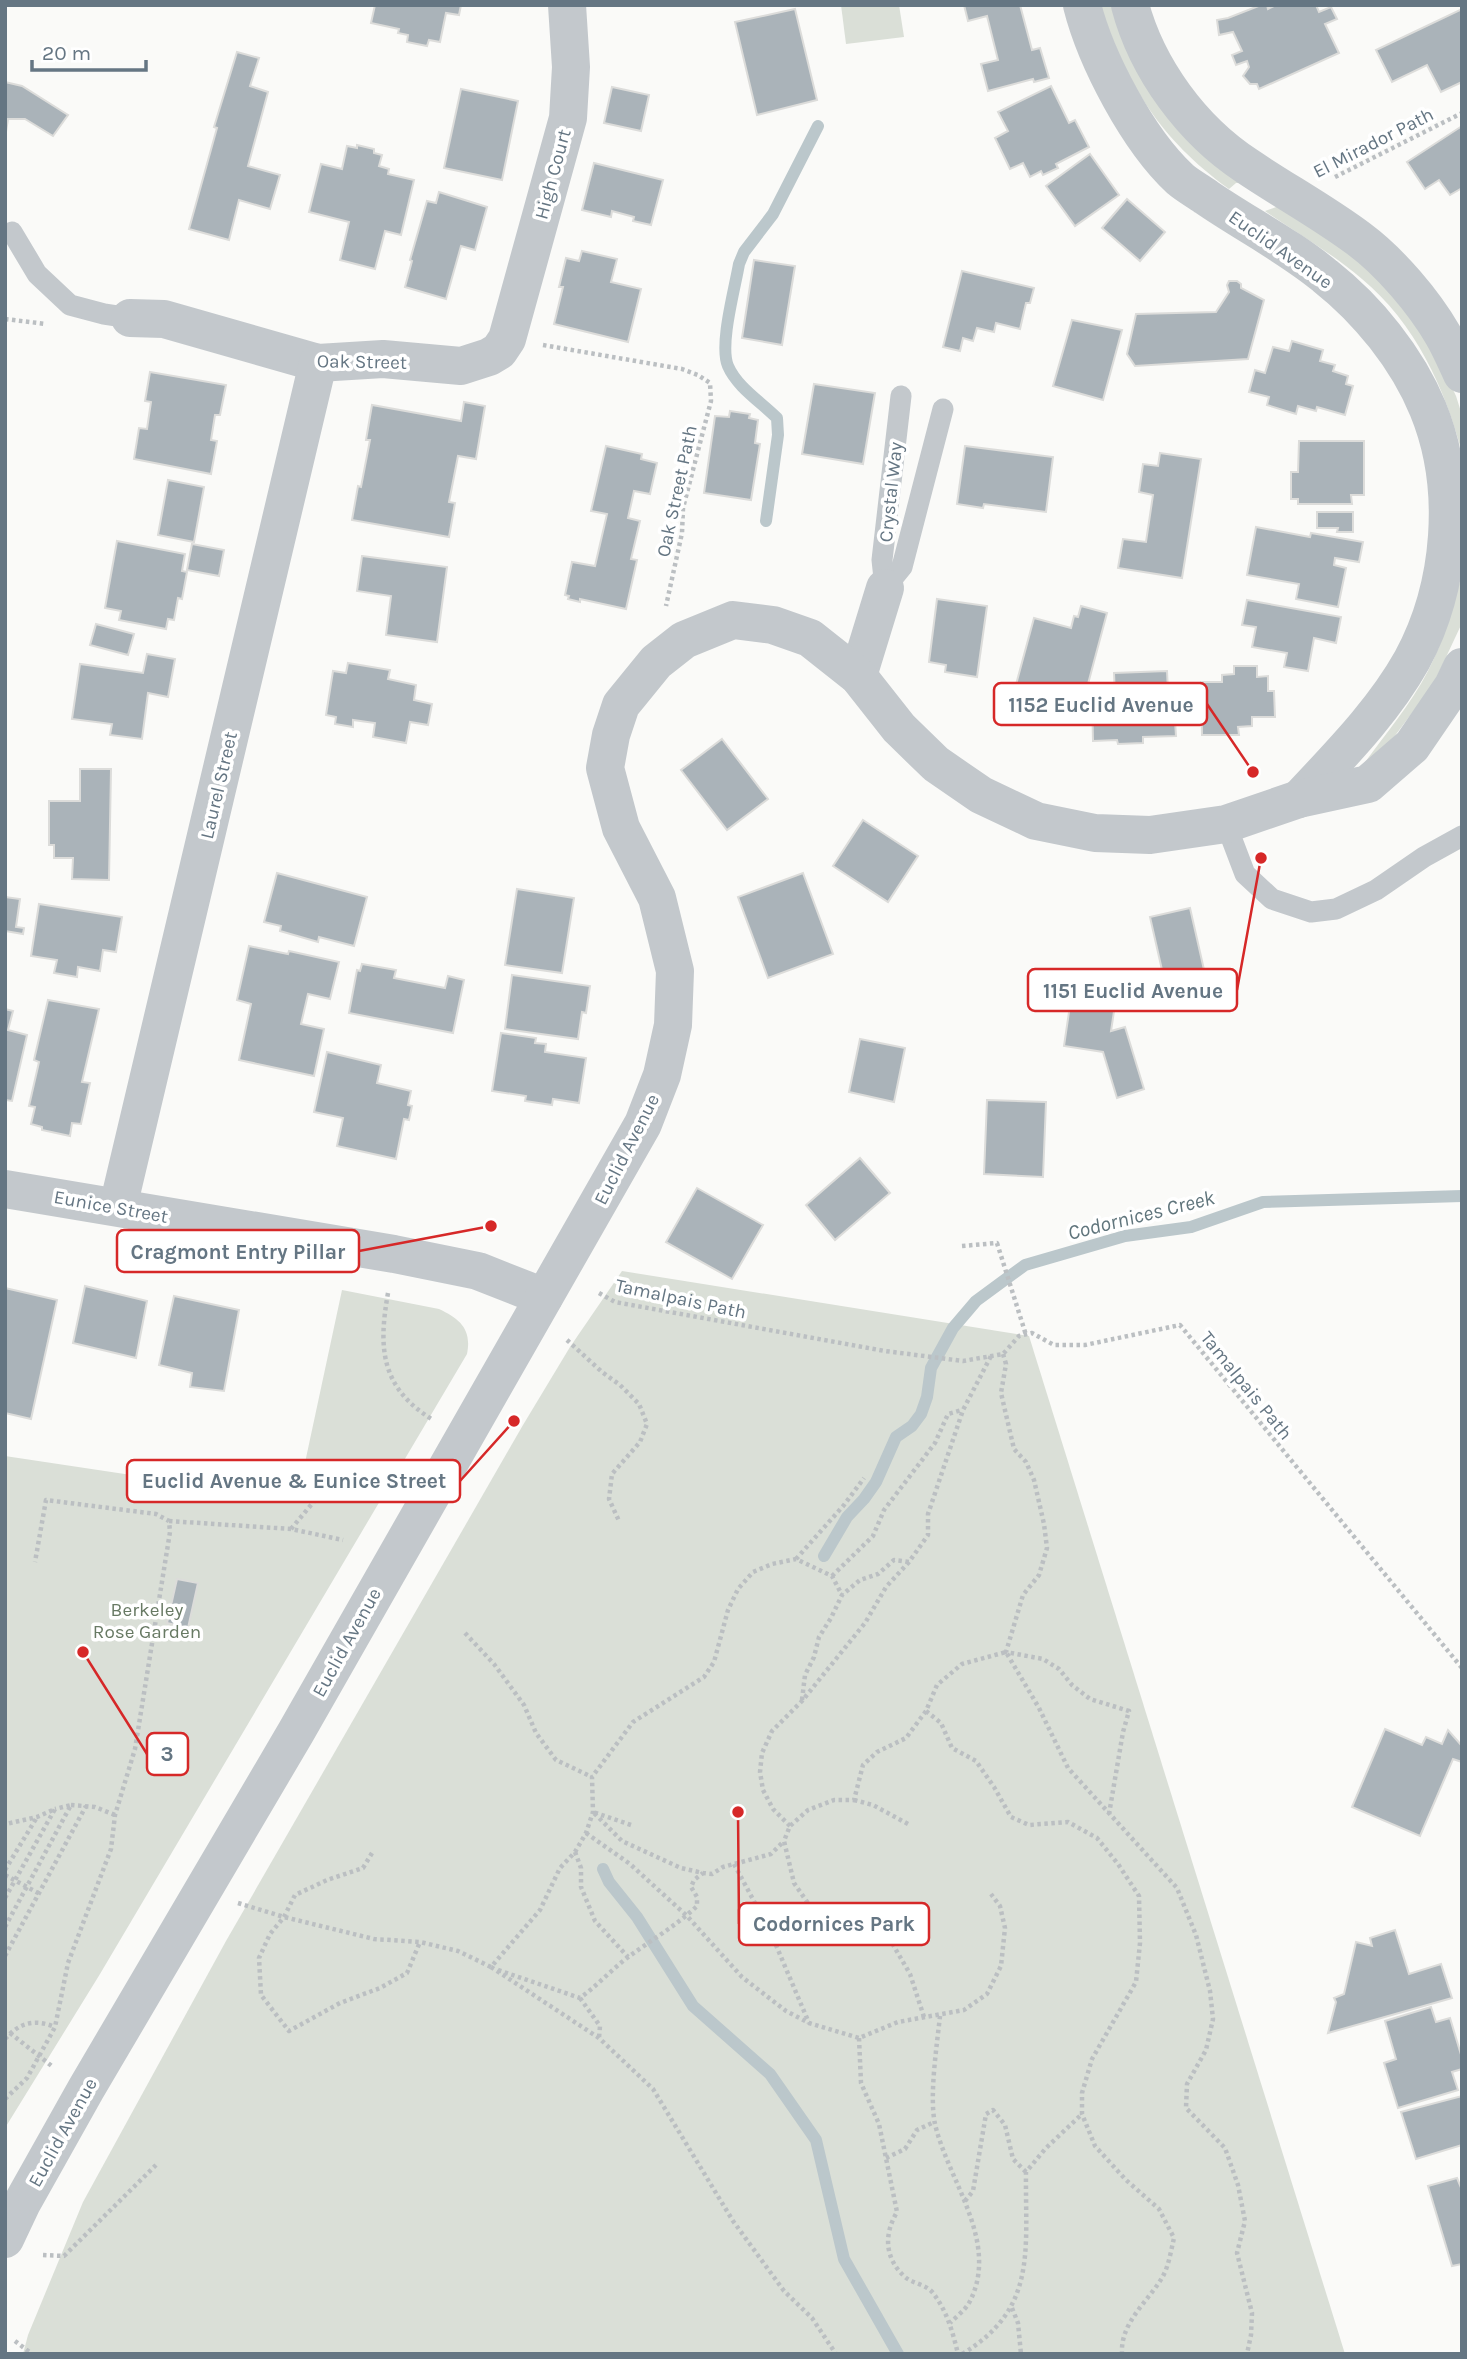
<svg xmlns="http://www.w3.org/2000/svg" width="1467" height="2359" font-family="Karla,sans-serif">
  <rect width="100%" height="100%" fill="#fafaf8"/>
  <g fill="#dadfd7">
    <polygon points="841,5 899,5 904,37 846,44"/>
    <path d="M1100,5H1113L1240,183H1236L1229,189C1159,138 1128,86 1100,5Z"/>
    <path d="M1279,206L1341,247L1384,282L1408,312L1445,373L1456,396L1462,415V453C1445,388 1415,323 1362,279C1333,254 1297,233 1265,211Z"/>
    <path d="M1462,573V623L1433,685L1391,741L1360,769C1383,737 1410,706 1428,671C1444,640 1453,607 1462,573Z"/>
    <polygon points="622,1271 1029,1336 1345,2354 23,2354 28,2335 83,2202 226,1941 523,1425 570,1347"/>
    <path d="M342,1290L439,1309C460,1319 472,1329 467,1354L100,1974L5,2128V1456L297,1500Z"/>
  </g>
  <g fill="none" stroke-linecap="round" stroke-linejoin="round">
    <g stroke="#bbc7cb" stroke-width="12">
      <path d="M766,521L778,435L777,418C761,402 737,387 728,366C719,345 735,288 739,264L744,252L773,214L818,126"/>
      <polyline points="824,1556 847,1517 864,1499 876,1482 896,1437 912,1426 921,1414 927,1397 931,1368 953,1328 976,1301 1025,1265 1125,1236 1191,1227 1263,1202 1462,1196"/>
      <polyline points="603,1869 609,1882 637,1917 693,2006 770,2074 816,2140 844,2259 898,2354"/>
    </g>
  </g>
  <g fill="#aab3b9" stroke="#dcdcda" stroke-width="2">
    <polygon points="375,5 461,5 459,15 446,13 440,42 429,40 427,46 407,42 408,35 398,33 399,29 371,23"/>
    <polygon points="964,5 1020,5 1032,50 1040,48 1049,78 1034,82 1033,79 988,91 981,64 998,60 987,16 968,21"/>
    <polygon points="1261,5 1267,5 1268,9 1276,5 1316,5 1319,12 1331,7 1337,19 1325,24 1339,53 1259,89 1257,84 1250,84 1243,76 1249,67 1247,61 1236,65 1232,55 1242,51 1233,32 1219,35 1217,20 1228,18"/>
    <polygon points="795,9 817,100 757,115 735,22"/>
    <polygon points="1462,9 1462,82 1441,92 1427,65 1392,82 1376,50"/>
    <polygon points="237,52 259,58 250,86 268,92 248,166 280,175 270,209 239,200 229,240 189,229 217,128 214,127"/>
    <polygon points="5,82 22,86 68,115 53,136 25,119 8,119 5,138"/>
    <polygon points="1051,86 1069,123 1075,120 1089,147 1056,164 1058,168 1043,175 1041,171 1030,177 1023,163 1010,169 995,138 1008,131 998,112"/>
    <polygon points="612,87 649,95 641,131 604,123"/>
    <polygon points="461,89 518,101 502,180 444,168"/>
    <polygon points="1462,126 1462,188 1450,195 1439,180 1425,189 1407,162"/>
    <polygon points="357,145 374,149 374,153 382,155 379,166 389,169 388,174 414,180 401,235 385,231 375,269 340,260 349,222 309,212 321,164 342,169 347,146 357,148"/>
    <polygon points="1090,154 1119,195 1075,226 1046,186"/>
    <polygon points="594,163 663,180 651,225 633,221 634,217 612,211 611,217 582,210"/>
    <polygon points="439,192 487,207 475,250 461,246 446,299 405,287 412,261 410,260 427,201 436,203"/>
    <polygon points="1127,199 1165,232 1140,261 1102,228"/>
    <polygon points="582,251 617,259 611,282 641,289 628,342 554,324 563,287 559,287 566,258 579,261"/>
    <polygon points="754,260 795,266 782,345 742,338"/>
    <polygon points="962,271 1034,288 1030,303 1026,303 1020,329 996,323 994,332 977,328 973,341 963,338 960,351 943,347"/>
    <polygon points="1229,281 1237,281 1241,284 1241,288 1264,300 1248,359 1135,366 1127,354 1136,314 1216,312 1229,292 1227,285"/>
    <polygon points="1072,320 1122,330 1103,400 1053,386"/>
    <polygon points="1292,341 1323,350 1320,361 1335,365 1333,371 1348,376 1346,384 1353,386 1345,415 1317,407 1316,411 1298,406 1296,414 1267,405 1269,397 1249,392 1255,370 1265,373 1273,347 1289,351"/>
    <polygon points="150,372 226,385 220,415 215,415 211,440 217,441 211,474 134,459 139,428 147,429 151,402 145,401"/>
    <polygon points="814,384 875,393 863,464 802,454"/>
    <polygon points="464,402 485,406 476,459 458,456 449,502 455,503 449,537 352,520 358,486 361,487 370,440 366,440 372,405 461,421"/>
    <polygon points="730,411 750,414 749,418 758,420 755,443 760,444 751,500 704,493 715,416 729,417"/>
    <polygon points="1299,441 1364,441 1364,495 1351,495 1352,504 1298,504 1298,499 1291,499 1291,472 1298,472"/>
    <polygon points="606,446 642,454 641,459 657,463 650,494 634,491 628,518 640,521 631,559 637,560 626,609 580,599 580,602 568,599 569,596 565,595 572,562 595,566 607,514 591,511"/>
    <polygon points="965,446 1053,457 1046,512 984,504 983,508 957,504"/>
    <polygon points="1160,453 1201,459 1182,578 1118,568 1123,539 1146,542 1153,495 1139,492 1143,464 1158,466"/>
    <polygon points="168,480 204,487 194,542 158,535"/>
    <polygon points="1317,512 1353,512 1353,532 1337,532 1338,528 1317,528"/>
    <polygon points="1256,527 1310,537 1311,533 1363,542 1359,562 1335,558 1334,565 1346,568 1338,607 1296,599 1299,584 1247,575"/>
    <polygon points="117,541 185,554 182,571 187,572 182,599 178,598 174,620 168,619 166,629 119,620 121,611 105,608"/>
    <polygon points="192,544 224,550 219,576 187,570"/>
    <polygon points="362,556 447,567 437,642 386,635 391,596 357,591"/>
    <polygon points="937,599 987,606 977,677 945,672 946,665 929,662"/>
    <polygon points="1247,600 1341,617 1336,643 1314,638 1308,671 1284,667 1287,653 1252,647 1256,627 1242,625"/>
    <polygon points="1081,606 1107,613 1081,710 1070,708 1066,720 1033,711 1037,698 1014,692 1034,618 1071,628 1074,616 1078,617"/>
    <polygon points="96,624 134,634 128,655 90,645"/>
    <polygon points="147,654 175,659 168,697 148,693 142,739 110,735 112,724 72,719 80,664 143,673"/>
    <polygon points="348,663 390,670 388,679 416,685 414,700 432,704 428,725 410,722 406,743 373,737 375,723 353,720 353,727 335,724 336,717 326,715 333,671 346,673"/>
    <polygon points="1234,666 1257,666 1257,677 1268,676 1268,691 1274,691 1275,717 1252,717 1252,726 1238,727 1239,735 1202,735 1201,682 1222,682 1222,675 1234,674"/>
    <polygon points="1167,671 1168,691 1180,690 1181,706 1174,706 1176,736 1143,737 1143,743 1118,744 1117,740 1093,741 1092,696 1115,695 1114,673"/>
    <polygon points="722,739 768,799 727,830 681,770"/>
    <polygon points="80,769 111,769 109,880 72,879 73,858 54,858 54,845 49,845 49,801 80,801"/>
    <polygon points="863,820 918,856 888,902 833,866"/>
    <polygon points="277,873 367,897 354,946 319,937 318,942 280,931 281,926 264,922"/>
    <polygon points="803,873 833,954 768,978 738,897"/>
    <polygon points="517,889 574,898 562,973 505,965"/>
    <polygon points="5,897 20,899 16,927 24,928 23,934 5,931"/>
    <polygon points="39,904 122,917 116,952 103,950 100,971 78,967 77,977 54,973 57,960 31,956"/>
    <polygon points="1190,908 1207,983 1167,992 1150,917"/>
    <polygon points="249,946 288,954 289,951 339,962 330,999 308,994 301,1024 324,1029 314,1076 239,1060 251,1004 237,1000"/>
    <polygon points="362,964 396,970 394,978 445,988 448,976 464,980 453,1033 349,1013 357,970 360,971"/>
    <polygon points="512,975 590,986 586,1013 582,1012 578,1039 505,1029"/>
    <polygon points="1074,978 1118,985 1111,1031 1125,1027 1144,1089 1117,1098 1103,1052 1064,1046"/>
    <polygon points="48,1000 99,1009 82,1082 90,1083 81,1124 72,1123 70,1136 42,1130 42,1127 31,1124 35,1107 29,1106 39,1062 34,1060"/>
    <polygon points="5,1009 13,1011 8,1030 27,1035 12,1101 5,1100"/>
    <polygon points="501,1033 536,1038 535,1043 546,1044 545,1052 586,1058 579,1103 553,1099 552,1105 525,1101 526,1096 492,1091"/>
    <polygon points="860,1039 905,1048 894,1102 849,1092"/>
    <polygon points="327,1052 381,1065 377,1083 411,1091 408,1105 412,1106 409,1120 404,1119 396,1159 337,1146 343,1118 314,1112"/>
    <polygon points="987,1100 1046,1102 1043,1177 984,1174"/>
    <polygon points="860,1158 890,1193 835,1240 806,1205"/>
    <polygon points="697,1188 763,1225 732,1279 666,1242"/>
    <polygon points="85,1286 147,1301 136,1358 73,1343"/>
    <polygon points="5,1288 57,1300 31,1419 5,1413"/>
    <polygon points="174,1296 239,1310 224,1391 190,1387 192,1373 159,1365"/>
    <polygon points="177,1579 198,1583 188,1628 167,1623"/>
    <polygon points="1385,1729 1422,1745 1426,1737 1442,1744 1448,1730 1462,1746 1462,1762 1453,1759 1420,1836 1352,1807"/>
    <polygon points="1395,1930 1409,1974 1441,1964 1452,1998 1328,2033 1336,2002 1334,1998 1344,1994 1356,1942 1372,1946 1370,1938"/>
    <polygon points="1431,2007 1436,2022 1450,2018 1462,2058 1462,2069 1452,2072 1458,2090 1398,2108 1384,2063 1396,2059 1385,2021"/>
    <polygon points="1462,2096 1462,2145 1416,2159 1401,2112"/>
    <polygon points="1457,2178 1462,2190 1462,2264 1452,2266 1428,2186"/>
  </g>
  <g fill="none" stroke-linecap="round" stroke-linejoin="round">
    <g stroke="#bbbfc2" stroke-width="4.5" stroke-dasharray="3.5 3.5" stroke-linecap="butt">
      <polyline points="1335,177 1462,113"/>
      <polyline points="5,319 46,324"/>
      <polyline points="543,345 682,369 698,375 710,383 711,401 683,508 682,533 666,606"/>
      <polyline points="962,1246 997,1243 1026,1335"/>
      <path d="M388,1293C378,1349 381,1388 433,1420"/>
      <polyline points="599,1293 615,1302 885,1351 963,1361 1003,1354 1019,1336 1032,1333 1054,1345 1085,1345 1180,1325 1462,1668"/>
      <polyline points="567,1340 602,1372 620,1385 639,1404 647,1424 640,1442 612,1474 609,1499 619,1521"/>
      <polyline points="1003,1354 1006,1364 1001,1393 1014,1449 1026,1462 1034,1480 1044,1524 1047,1548 1039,1575 1023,1595 1006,1652 1043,1659 1059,1669 1072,1685 1090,1699 1129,1711 1123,1732 1109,1814"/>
      <polyline points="169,1521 291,1529 343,1540"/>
      <polyline points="291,1529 321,1493 359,1478 392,1485"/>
      <polyline points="796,1559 844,1505 864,1478"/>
      <polyline points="832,1576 873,1536 884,1510 935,1443 948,1414 962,1410"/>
      <polyline points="465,1633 494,1664 524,1705 536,1733 556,1760 592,1777"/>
      <polyline points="802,1700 805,1675 814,1657 819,1637 831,1618 842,1595 860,1580 878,1574 894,1560 909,1562"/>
      <path d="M926,1711L941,1723L952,1748L976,1761L994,1787L1011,1817L1029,1825L1068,1822L1097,1838L1118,1864L1139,1896L1140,1943L1136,1982L1092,2059L1082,2093V2114L1095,2146L1126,2180L1159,2209L1174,2238C1171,2250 1169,2265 1163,2276C1149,2301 1120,2322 1122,2354"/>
      <polyline points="854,1800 873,1805 908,1824"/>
      <polyline points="71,1805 95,1807 115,1815"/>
      <polyline points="631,1825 593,1812 622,1841 681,1868 703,1873 712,1874 723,1867 771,1854 783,1842"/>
      <polyline points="790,1826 773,1809 763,1790 760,1772 762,1753 772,1731 802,1701 865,1623 886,1587 909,1562 928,1535 928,1514 963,1410 991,1356"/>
      <polyline points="586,1833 630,1864 687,1916 742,1977 786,2011 809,2023 859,2038 898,2022 964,2010 987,1994 1001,1966 1005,1928 1000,1906 991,1894"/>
      <polyline points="575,1852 581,1868 581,1887 595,1921 628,1957"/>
      <polyline points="372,1853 363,1868 327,1880 295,1895 284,1917 270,1934 259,1958 261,1995 289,2031 340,2003 380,1988 407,1973 420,1942"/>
      <polyline points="734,1864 770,1931 809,2023"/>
      <polyline points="5,1870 37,1817"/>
      <polyline points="5,1875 40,1894"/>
      <polyline points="5,1898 55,1809 37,1817 6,1824"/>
      <polyline points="238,1903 284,1917 374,1939 420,1942 458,1951 491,1967 540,1910 560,1868 575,1852 586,1833 593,1812 592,1777 633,1722 704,1677 714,1662 728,1610 738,1589 753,1572 772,1564 796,1559 832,1576 842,1595"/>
      <polyline points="5,1927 71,1805 55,1809"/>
      <polyline points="770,1931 783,1919 810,1906"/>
      <polyline points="5,1956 86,1806"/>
      <polyline points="491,1967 599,2038 653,2089 733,2221 784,2291 812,2318 836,2354"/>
      <path d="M498,1970L580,1998C598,1985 613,1968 631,1955C653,1939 677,1925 697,1906V1897L691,1887L694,1880L703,1873"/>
      <polyline points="580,1998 600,2026 599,2038"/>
      <path d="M940,2016C937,2045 929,2096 935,2124C948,2181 1001,2243 969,2303C965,2310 956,2317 950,2323"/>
      <polyline points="924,2017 910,1974 892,1943 860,1926 810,1906 794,1883 784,1841 790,1826 808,1810 834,1800 854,1800 863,1765 877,1752 906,1738 926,1711 937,1685 962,1664 1006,1652 1039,1708 1068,1768 1177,1888 1196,1935 1210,1991 1213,2019 1206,2050 1187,2084 1186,2108 1225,2148 1238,2185 1245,2221 1237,2253 1252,2313 1251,2335 1247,2354"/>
      <polyline points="10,2033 53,2067"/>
      <path d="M859,2038L861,2083L879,2124L897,2212C884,2234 884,2258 905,2277C913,2284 926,2284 933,2293C947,2311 953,2333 958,2354"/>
      <path d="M5,2039C20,2022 35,2019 55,2027"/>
      <polyline points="5,2099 27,2078 55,2027 68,1963 111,1849 115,1815 135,1749 170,1532 169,1521 156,1514 46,1500 35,1562"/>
      <polyline points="886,2158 905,2149 917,2130 934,2122"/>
      <polyline points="965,2201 973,2191 986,2114 993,2110 1005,2125 1013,2159 1026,2172"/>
      <polyline points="43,2255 64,2256 156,2165"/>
      <polyline points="1012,2308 1018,2323 1021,2354"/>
      <polyline points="15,2341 32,2354"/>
      <path d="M962,2354C1038,2309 1025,2249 1026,2172L1046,2148L1082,2114"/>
    </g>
    <g stroke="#c3c8cc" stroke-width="21">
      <polyline points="12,232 37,274 70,305 104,314 130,318"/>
      <polyline points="885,588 882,560 901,396"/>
      <polyline points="885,588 902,567 943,409"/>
      <polyline points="1226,824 1245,874 1272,899 1311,912 1336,909 1376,890 1424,857 1462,836"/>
    </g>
    <g stroke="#c3c8cc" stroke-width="38">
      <polyline points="130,318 164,319 318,363 383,359 461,366 489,357 499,351 507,339 568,118 571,67 567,5"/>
      <polyline points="858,676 885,588"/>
      <polyline points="5,1189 394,1254 478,1271 544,1297"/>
      <polyline points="118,1207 318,363"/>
    </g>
    <g stroke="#c3c8cc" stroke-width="38">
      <path d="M1082,5C1096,60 1138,140 1180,179C1188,186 1198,191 1206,197C1245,224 1289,246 1325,276C1368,310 1407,358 1428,409C1460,487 1452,586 1412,660C1383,712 1339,756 1299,799"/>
      <path d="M1130,5C1147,69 1192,130 1247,166C1284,191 1323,212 1359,239C1390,262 1424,302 1443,335C1450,347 1456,361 1462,374"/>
      <polyline points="5,2239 22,2203 86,2089 296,1732 643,1124 662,1075 673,1025 675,971 657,898 621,828 605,768 611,735 621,705 656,662 684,640 733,620 773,625 810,638 858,676 899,728 936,764 981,795 1036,821 1095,833 1150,835 1226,824 1299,799 1368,784 1412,746 1453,686 1462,667"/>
    </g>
  </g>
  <g text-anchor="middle" stroke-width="7" stroke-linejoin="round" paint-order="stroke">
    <g font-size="19" fill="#657683" stroke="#fff">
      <text transform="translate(1373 142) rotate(-27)" y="7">El Mirador Path</text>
      <text transform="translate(552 174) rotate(-75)" y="7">High Court</text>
      <text transform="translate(1281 249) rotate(35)" y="7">Euclid Avenue</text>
      <text transform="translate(362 361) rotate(1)" y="7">Oak Street</text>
      <text transform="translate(676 491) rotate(-78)" y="7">Oak Street Path</text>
      <text transform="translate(890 492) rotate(-84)" y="7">Crystal Way</text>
      <text transform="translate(218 785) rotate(-77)" y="7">Laurel Street</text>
      <text transform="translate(626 1149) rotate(-63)" y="7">Euclid Avenue</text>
      <text transform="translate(111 1206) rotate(10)" y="7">Eunice Street</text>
      <text transform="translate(681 1298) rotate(12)" y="7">Tamalpais Path</text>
      <text transform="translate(1247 1385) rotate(51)" y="7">Tamalpais Path</text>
      <text transform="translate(346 1642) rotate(-61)" y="7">Euclid Avenue</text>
      <text transform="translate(62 2132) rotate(-61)" y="7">Euclid Avenue</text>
    </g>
    <g font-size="19" fill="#687a64" stroke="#fff">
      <text x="147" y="1616">Berkeley<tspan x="147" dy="22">Rose Garden</tspan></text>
    </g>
    <g font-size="21" font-style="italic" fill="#60757c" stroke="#fff">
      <text transform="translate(1141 1215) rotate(-14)" y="7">Codornices Creek</text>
    </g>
  </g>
  <path fill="none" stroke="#d62828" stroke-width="2.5" d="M1253 772L1207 704M1261 858L1237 990M491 1226L359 1251M514 1421L460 1481M83 1652L147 1754M738 1812L739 1924"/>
  <g fill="#d62828" stroke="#fff" stroke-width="2.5">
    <circle cx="1253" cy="772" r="7"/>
    <circle cx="1261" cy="858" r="7"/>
    <circle cx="491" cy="1226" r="7"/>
    <circle cx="514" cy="1421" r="7"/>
    <circle cx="83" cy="1652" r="7"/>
    <circle cx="738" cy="1812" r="7"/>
  </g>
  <g fill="#fff" stroke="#d62828" stroke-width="2.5">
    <rect x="994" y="683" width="213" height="42" rx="7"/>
    <rect x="1028" y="969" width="209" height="42" rx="7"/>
    <rect x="117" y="1230" width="242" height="42" rx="7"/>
    <rect x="127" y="1460" width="333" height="42" rx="7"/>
    <rect x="147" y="1733" width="41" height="42" rx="7"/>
    <rect x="739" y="1903" width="190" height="42" rx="7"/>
  </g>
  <g font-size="21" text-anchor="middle" font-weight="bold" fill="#657683">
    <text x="1101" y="712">1152 Euclid Avenue</text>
    <text x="1133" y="998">1151 Euclid Avenue</text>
    <text x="238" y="1259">Cragmont Entry Pillar</text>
    <text x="294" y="1488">Euclid Avenue &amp; Eunice Street</text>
    <text x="167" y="1761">3</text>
    <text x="834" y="1931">Codornices Park</text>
  </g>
  <rect width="1467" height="2359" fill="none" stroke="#657683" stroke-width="14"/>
  <path d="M32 60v10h114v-10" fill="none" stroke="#657683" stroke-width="3.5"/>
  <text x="42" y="60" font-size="21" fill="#657683" stroke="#ffffff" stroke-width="5" paint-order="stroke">20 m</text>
</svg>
